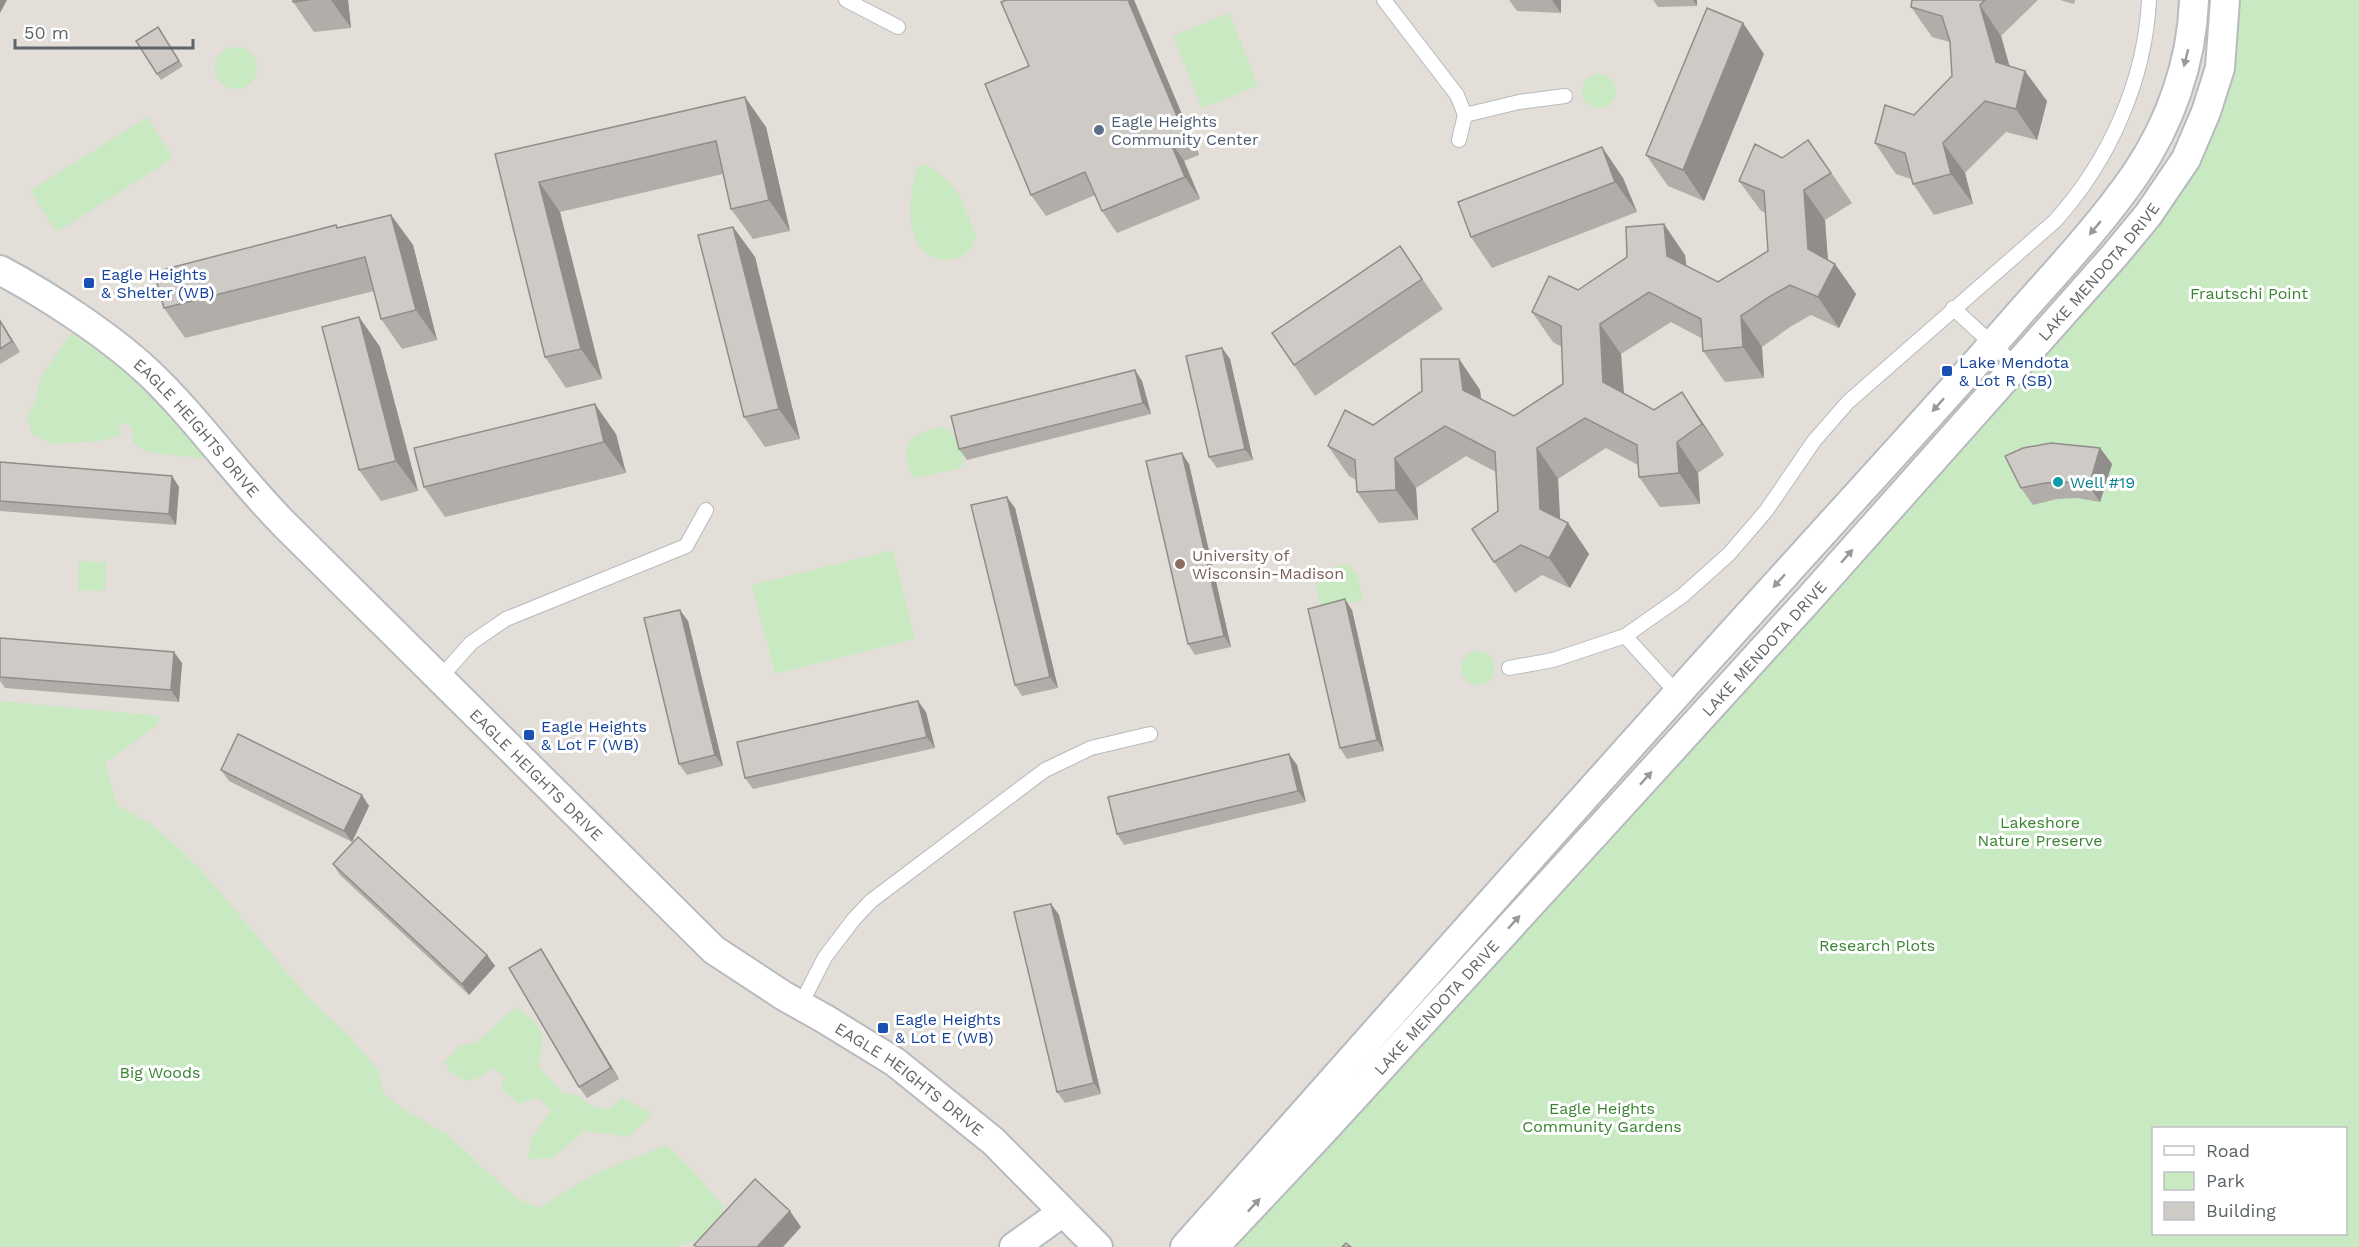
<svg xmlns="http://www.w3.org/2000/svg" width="2359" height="1247" font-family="'Work Sans',sans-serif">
  <rect width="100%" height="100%" fill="#f1ede6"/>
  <path fill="#e3ded7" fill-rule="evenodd" d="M0,0H2359V1247H0ZM2154,1128H2346V1234H2154Z"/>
  <g fill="#c8e9c2" fill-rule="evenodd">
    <path d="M2239,0H2359V1247H1233L2210,135L2237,53ZM2154,1128H2346V1234H2154Z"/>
    <polygon points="1229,13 1258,86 1202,108 1173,36"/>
    <circle cx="236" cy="68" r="21"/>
    <circle cx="1599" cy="91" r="17"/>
    <polygon points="147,117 173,158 57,232 30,191"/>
    <path d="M925,164C959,184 962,201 976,235C975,239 973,245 971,248C957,265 930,264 919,245C905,221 911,192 917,167Z"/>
    <polygon points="71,334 95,344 118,358 212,453 207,459 147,452 133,443 132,428 126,422 119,426 121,435 101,441 53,444 33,435 27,418 35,401 43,373"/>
    <path d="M940,427C957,432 966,448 963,466L958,469L914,478C909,473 909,467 907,460C901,437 923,431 940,427Z"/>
    <polygon points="893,550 915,639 775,674 752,585"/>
    <polygon points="79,561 106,562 105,591 78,590"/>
    <polygon points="1348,564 1358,576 1363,600 1321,609 1316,586 1319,571"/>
    <circle cx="1478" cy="668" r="17"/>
    <polygon points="0,701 159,716 157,725 105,763 117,805 151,824 198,866 308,997 348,1035 379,1071 382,1091 400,1107 448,1135 516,1198 539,1208 594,1174 667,1145 694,1172 724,1207 717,1232 677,1247 0,1247"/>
    <path d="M516,1007L531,1018L543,1034L539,1067L563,1093L578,1095L593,1107L610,1109L622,1097L652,1114L629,1137L584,1131L553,1158L528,1159L531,1139L551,1110L538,1098L519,1104L501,1088L505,1077L492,1067C473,1086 460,1085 444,1063L459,1046L477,1042Z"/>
  </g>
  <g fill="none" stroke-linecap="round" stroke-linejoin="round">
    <defs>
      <g id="service">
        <polyline points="846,0 898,27"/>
        <polyline points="1384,0 1457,95 1465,115 1459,140"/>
        <polyline points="1465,115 1519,102 1565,96"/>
        <polyline points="1953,308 2016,366"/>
        <polyline points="1625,636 1677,693"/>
        <path d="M1509,668L1553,660L1625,636L1682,596L1729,554L1766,511L1814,441L1848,402L2055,221C2109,161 2145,81 2149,0"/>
        <polyline points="440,678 471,643 506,619 686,546 706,510"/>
        <polyline points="800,1006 825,957 854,919 871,901 1045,770 1091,748 1150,734"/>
      </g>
      <g id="minor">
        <path id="s1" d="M0,270C47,295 108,335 147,371C198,419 237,477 287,527C429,668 571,809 714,950L784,996L825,1019L895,1062L993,1141L1098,1247"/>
        <polyline points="1014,1247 1063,1212"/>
        <path d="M1185,1247C1383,1024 1580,800 1781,579C1861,490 1942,403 2020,313C2060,268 2101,224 2135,175C2170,124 2192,62 2194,0"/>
        <path id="s2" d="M1214,1247L1324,1130L1603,825L1809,599L2114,256L2148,215L2186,159L2206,112L2220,68L2225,0"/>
      </g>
    </defs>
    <use href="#service" stroke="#b7babe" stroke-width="16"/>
    <use href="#minor" stroke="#b7babe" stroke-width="32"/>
    <use href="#service" stroke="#fff" stroke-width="14"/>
    <use href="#minor" stroke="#fff" stroke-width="28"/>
  </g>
  <g fill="#b1aea9">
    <polygon points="293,0 348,0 351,28 314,32 293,2"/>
    <polygon points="1134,0 1199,155 1184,161 1200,199 1117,233 1102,211 1095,195 1046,216 1031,195 1029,66"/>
    <polygon points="1509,0 1561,0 1561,13 1517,11"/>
    <polygon points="1653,0 1697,0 1697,6 1658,7"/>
    <polygon points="1912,0 2038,0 2001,36 2009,66 2047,101 2037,140 2006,132 1965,173 1973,204 1934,215 1913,184 1911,179 1896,174 1875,143 1914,115 1952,76 1950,42 1932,37 1911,7"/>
    <polygon points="2060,0 2075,0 2074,4"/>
    <polygon points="158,27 183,66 161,80 157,74"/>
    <polygon points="1764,54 1704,201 1668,186 1646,155"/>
    <polygon points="766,127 790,231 753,239 731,209 723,174 560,212 602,379 566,388 545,357 495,154"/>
    <polygon points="1808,140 1852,203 1825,220 1828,260 1835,264 1856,294 1839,328 1811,315 1790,327 1762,347 1764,378 1725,382 1703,351 1703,339 1671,322 1621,354 1624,393 1654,410 1703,423 1724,455 1698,473 1700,504 1660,507 1639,477 1638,465 1606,448 1558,479 1560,519 1568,523 1589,554 1570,588 1542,575 1515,593 1494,562 1498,511 1496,472 1466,456 1416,488 1418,520 1379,523 1357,492 1356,480 1349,476 1328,446 1373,425 1422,391 1459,359 1480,390 1481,400 1514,416 1563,384 1562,347 1553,342 1532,312 1578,290 1685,255 1686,266 1718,282 1768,251 1766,213 1761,211 1739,181 1782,158"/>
    <polygon points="1602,147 1623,178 1637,212 1492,268 1471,237"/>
    <polygon points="391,215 413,245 437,340 402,349 381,319 374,291 185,338 164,308 336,225 339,228"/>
    <polygon points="733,227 755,257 800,439 765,447 744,417"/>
    <polygon points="1400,246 1443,309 1315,396 1272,333"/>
    <polygon points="359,317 380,347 418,491 381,501 359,470"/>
    <polygon points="0,320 20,352 0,364"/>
    <polygon points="1222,348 1230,359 1253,460 1217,468 1209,457"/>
    <polygon points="1142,381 1151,414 967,460 959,449"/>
    <polygon points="616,434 626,473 445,517 424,487"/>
    <polygon points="2100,448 2112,464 2100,502 2077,498 2057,499 2033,505 2021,488"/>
    <polygon points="0,462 172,476 179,487 176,525 0,511"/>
    <polygon points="1189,464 1231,647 1195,655 1188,644"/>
    <polygon points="1015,508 1058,688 1022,696 1015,685"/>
    <polygon points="1352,610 1384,751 1347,759 1340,748"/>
    <polygon points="688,621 723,766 687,775 679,764"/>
    <polygon points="0,643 182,663 179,702 5,688 0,681"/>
    <polygon points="926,712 935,748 753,789 745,778"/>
    <polygon points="1289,754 1297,765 1306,802 1124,845 1117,834"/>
    <polygon points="221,770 369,806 352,842 229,781"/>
    <polygon points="333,864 487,955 495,966 469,995 340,875"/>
    <polygon points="1051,904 1059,915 1101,1094 1065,1103 1057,1092"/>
    <polygon points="548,960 619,1079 587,1098 579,1087"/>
  </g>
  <g fill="#908d8a">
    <polygon points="0,0 7,0 0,13"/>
    <polygon points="331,0 348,0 351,28"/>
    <polygon points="1128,0 1134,0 1199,155 1184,133"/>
    <polygon points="1552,0 1561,0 1561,13"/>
    <polygon points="1693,0 1697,0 1697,6"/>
    <polygon points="1980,5 2001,36 2017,92 1996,62"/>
    <polygon points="1743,23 1764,54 1704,201 1683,170"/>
    <polygon points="2025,71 2047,101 2037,140 2016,109"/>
    <polygon points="745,97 766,127 790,231 769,200"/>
    <polygon points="1169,139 1184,161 1200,199 1185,177"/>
    <polygon points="1808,140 1830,171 1852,203 1831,173"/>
    <polygon points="1943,143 1965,173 1973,204 1951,174"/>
    <polygon points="1602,147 1623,178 1637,212 1615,182"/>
    <polygon points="539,182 560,212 602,379 581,349"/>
    <polygon points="1804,190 1825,220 1829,275 1835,264 1856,294 1839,328 1818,297 1808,249"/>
    <polygon points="391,215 413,245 437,340 416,310"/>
    <polygon points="1664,224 1685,255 1689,286 1667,256"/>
    <polygon points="733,227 755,257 800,439 779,409"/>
    <polygon points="1741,316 1762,347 1764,378 1743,347"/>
    <polygon points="359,317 380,347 418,491 396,461"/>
    <polygon points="0,320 20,352 12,341 0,321"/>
    <polygon points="1600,324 1621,354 1625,412 1603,382"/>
    <polygon points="1222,348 1230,359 1253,460 1245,449"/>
    <polygon points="1459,359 1480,390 1484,421 1463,390"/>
    <polygon points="1135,370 1142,381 1151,414 1143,403"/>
    <polygon points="1682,392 1703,423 1724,455 1702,424"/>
    <polygon points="595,404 616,434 626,473 604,442"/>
    <polygon points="1677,442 1698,473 1700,504 1679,473"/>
    <polygon points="1537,448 1558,479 1561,536 1568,523 1589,554 1570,588 1549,558 1540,509"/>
    <polygon points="2100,448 2112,464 2100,502 2089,486"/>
    <polygon points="1182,453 1189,464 1231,647 1224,636"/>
    <polygon points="1395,458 1416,488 1418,520 1396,490"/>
    <polygon points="172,476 179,487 176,525 169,514"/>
    <polygon points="1007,497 1015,508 1058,688 1050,677"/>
    <polygon points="1345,599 1352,610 1384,751 1377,740"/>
    <polygon points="680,610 688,621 723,766 715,755"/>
    <polygon points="174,652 182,663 179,702 171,690"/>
    <polygon points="918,701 926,712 935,748 927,737"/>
    <polygon points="1289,754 1297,765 1306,802 1298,791"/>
    <polygon points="362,795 369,806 352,842 344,831"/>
    <polygon points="1051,904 1059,915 1101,1094 1094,1083"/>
    <polygon points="541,949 548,960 619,1079 611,1068"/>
    <polygon points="487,955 495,966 469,995 462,984"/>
    <polygon points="790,1211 801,1227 783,1247 757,1247"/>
  </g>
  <g fill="#cecac5" stroke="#908d8a" stroke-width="1.5">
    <polygon points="293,0 309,0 293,2"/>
    <polygon points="1006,0 1128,0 1184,133 1169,139 1185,177 1102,211 1085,172 1031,195 985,84 1029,66 1001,2"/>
    <polygon points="1912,0 1985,0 1980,5 1996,62 2025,71 2016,109 1985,101 1943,143 1951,174 1913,184 1905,153 1875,143 1885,105 1914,115 1952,76 1950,42 1942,16 1911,7"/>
    <polygon points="1707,8 1743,23 1683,170 1646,155"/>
    <polygon points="158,27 179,61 157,74 136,41"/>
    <polygon points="745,97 769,200 731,209 716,141 539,182 581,349 545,357 495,154"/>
    <polygon points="1808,140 1831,173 1804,190 1808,249 1835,264 1818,297 1790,285 1769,297 1741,316 1743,347 1703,351 1701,319 1649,292 1600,324 1603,382 1654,410 1682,392 1702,424 1677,442 1679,473 1639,477 1637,445 1585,418 1537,448 1540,509 1568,523 1549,558 1521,545 1494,562 1472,529 1498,511 1495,452 1445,426 1395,458 1396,490 1357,492 1355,460 1328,446 1345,410 1373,425 1422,391 1421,359 1459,359 1463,390 1514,416 1563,384 1561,326 1532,312 1549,276 1578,290 1627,257 1626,227 1664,224 1667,256 1718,282 1768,251 1764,191 1739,181 1755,144 1782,158"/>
    <polygon points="1602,147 1615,182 1471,237 1458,202"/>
    <polygon points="391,215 416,310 381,319 365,257 164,308 154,272 336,225 337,228"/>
    <polygon points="733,227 779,409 744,417 698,235"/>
    <polygon points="1400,246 1422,279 1294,365 1272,333"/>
    <polygon points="359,317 396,461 359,470 322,327"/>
    <polygon points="0,321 12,341 0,349"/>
    <polygon points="1222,348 1245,449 1209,457 1186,356"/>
    <polygon points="1135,370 1143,403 959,449 951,416"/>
    <polygon points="595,404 604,442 424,487 414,448"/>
    <polygon points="2051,443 2100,448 2089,486 2066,482 2045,483 2021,488 2005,456 2023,448"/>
    <polygon points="1182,453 1224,636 1188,644 1146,461"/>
    <polygon points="0,462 172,476 169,514 0,501"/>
    <polygon points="1007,497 1050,677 1015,685 971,505"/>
    <polygon points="1345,599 1377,740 1340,748 1308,609"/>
    <polygon points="680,610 715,755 679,764 644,618"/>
    <polygon points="0,638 174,652 171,690 0,677"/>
    <polygon points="918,701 927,737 745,778 737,742"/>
    <polygon points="238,734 362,795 344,831 221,770"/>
    <polygon points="1289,754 1298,791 1117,834 1108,797"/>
    <polygon points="358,837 487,955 462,984 333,864"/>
    <polygon points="1051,904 1094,1083 1057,1092 1014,912"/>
    <polygon points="541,949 611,1068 579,1087 509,968"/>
    <polygon points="755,1179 790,1211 757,1247 697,1247 694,1245"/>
    <polygon points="1346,1243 1351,1247 1342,1247"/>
  </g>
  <defs><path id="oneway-solid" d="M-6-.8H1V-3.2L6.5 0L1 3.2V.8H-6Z" transform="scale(1.5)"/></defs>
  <g fill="#969a9d">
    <use href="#oneway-solid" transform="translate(2186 58) rotate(104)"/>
    <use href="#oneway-solid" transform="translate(2095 228) rotate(130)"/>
    <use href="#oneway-solid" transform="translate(1938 405) rotate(132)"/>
    <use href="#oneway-solid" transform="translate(1847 556) rotate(-49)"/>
    <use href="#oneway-solid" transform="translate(1779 581) rotate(132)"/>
    <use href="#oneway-solid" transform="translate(1646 778) rotate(-48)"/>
    <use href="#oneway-solid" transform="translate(1514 922) rotate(-48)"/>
    <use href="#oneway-solid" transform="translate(1254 1205) rotate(-47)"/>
  </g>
  <circle fill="#5c6f8a" stroke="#fff" stroke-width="2" cx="1099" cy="130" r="6"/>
  <g fill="#1a4fb4" stroke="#fff" stroke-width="2">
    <rect x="83" y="277" width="12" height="12" rx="3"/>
    <rect x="1941" y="365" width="12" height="12" rx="3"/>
    <rect x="523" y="729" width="12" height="12" rx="3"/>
    <rect x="877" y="1022" width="12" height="12" rx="3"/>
  </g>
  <circle fill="#0f9aa8" stroke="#fff" stroke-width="2" cx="2058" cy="482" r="6"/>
  <circle fill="#8d6e63" stroke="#fff" stroke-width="2" cx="1180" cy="564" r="6"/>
  <g text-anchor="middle" stroke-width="6" stroke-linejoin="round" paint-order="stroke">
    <g font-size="16" fill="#4e5e75" stroke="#fff" text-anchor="start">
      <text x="1111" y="127">Eagle Heights<tspan x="1111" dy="18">Community Center</tspan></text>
    </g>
    <g font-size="16" fill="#5e6468" stroke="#fff">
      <text dy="6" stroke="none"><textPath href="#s2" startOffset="1317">LAKE MENDOTA DRIVE</textPath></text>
      <text dy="6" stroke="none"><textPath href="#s1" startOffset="254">EAGLE HEIGHTS DRIVE</textPath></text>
      <text dy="6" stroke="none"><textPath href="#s2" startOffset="813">LAKE MENDOTA DRIVE</textPath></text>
      <text dy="6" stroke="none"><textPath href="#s1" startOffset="740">EAGLE HEIGHTS DRIVE</textPath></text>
      <text dy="6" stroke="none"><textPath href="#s2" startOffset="327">LAKE MENDOTA DRIVE</textPath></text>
      <text dy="6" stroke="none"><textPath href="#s1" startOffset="1224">EAGLE HEIGHTS DRIVE</textPath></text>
    </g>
    <g font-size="16" fill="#164399" stroke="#fff" text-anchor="start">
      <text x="101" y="280">Eagle Heights<tspan x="101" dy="18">&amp; Shelter (WB)</tspan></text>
      <text x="1959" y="368">Lake Mendota<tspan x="1959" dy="18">&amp; Lot R (SB)</tspan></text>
      <text x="541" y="732">Eagle Heights<tspan x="541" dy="18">&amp; Lot F (WB)</tspan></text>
      <text x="895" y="1025">Eagle Heights<tspan x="895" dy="18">&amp; Lot E (WB)</tspan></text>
    </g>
    <g font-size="16" fill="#398430" stroke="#fff">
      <text x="2249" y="299">Frautschi Point</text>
      <text x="2040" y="828">Lakeshore<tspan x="2040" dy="18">Nature Preserve</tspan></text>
      <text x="1877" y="951">Research Plots</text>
      <text x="160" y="1078">Big Woods</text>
      <text x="1602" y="1114">Eagle Heights<tspan x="1602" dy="18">Community Gardens</tspan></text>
    </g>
    <g font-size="16" fill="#0d838f" stroke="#fff" text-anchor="start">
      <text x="2070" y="488">Well #19</text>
    </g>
    <g font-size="16" fill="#785e54" stroke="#fff" text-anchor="start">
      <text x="1192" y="561">University of<tspan x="1192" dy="18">Wisconsin-Madison</tspan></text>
    </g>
  </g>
  <rect x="2152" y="1127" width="195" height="108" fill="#ffffff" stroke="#bfc1c3" stroke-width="1.5"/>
  <rect x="2164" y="1146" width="30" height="9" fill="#ffffff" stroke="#bfc1c3" stroke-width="1.5"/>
  <text x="2206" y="1157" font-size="18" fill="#5e6468">Road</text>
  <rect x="2164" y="1172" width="30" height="18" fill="#c8e9c2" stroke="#bfc1c3" stroke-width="1.5"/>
  <text x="2206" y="1187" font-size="18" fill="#5e6468">Park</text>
  <rect x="2164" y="1202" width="30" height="18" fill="#cecac5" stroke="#bfc1c3" stroke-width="1.5"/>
  <text x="2206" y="1217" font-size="18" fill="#5e6468">Building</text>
  <path d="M15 39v9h178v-9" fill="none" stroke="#5e6468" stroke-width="3"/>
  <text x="24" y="39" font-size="18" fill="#5e6468" stroke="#ffffff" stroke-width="4.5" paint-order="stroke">50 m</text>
</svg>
